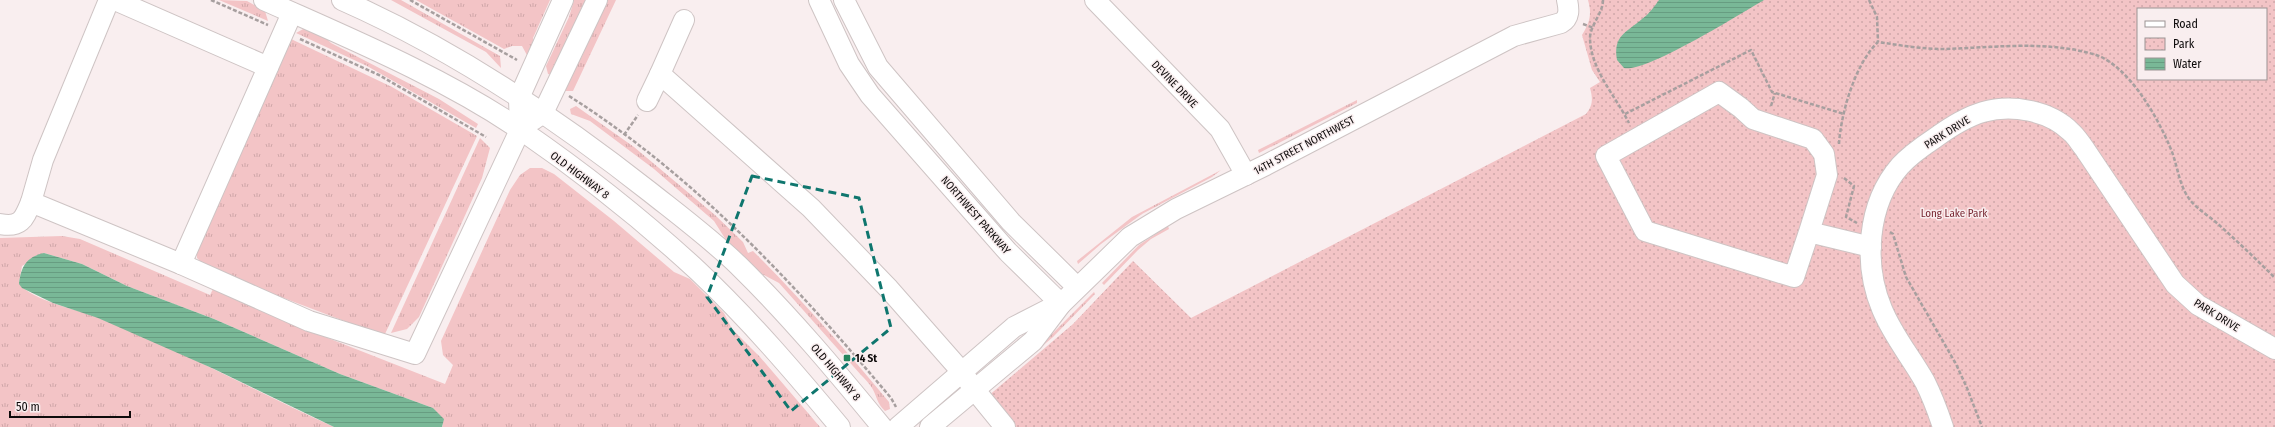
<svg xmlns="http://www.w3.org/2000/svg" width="2275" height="427" font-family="'Fira Sans Condensed',sans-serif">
  <defs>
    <pattern id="grass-tufts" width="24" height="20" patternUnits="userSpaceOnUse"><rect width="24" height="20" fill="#f3c4c6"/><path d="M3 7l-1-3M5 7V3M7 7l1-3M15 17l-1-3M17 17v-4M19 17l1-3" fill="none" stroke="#cfa7a9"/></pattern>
    <pattern id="park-dots" width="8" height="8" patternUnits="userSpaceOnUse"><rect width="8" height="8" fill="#f3c4c6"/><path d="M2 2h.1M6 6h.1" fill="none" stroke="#cfa7a9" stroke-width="1.8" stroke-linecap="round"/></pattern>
    <pattern id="water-rules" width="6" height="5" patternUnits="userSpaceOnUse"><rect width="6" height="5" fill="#79b897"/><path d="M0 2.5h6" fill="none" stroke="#679d81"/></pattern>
  </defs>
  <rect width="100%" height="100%" fill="#f9eeef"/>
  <g fill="url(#grass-tufts)">
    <polygon points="219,0 247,1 265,11 268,21"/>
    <polygon points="391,0 401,0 500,56 501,68 486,52"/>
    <polygon points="416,0 550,0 533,38 534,43 528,57 522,46 512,46 504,49"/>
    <polygon points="574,0 589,0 553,75 548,74 546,66 569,17"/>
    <polygon points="608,0 616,0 573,91 565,91 563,87 574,62 581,58"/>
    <polygon points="305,28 322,34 331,43 439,99 478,124 476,128 367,66 296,33"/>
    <polygon points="291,39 392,87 477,136 385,334 368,330 273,294 202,263 197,258 197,250"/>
    <polygon points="1357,100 1357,103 1259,153 1258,150"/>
    <path d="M576,106L634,147L715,215L743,242L748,253L753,251C801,299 846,350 889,402L890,409L885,411C877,404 877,396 872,388C869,383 865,379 861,375L779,283L762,274L726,240L714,221L654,169L590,121L571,114L570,109Z"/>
    <polygon points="480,138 490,148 482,178 419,317 407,329 391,333"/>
    <path d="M530,168H542L554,174L614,221L674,272L690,279L724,313L732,329L760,357L820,427H442L443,425L433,408L340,374L214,319L127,286L82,264L44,253L22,266L19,283C29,300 80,310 99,318C179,349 255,391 334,427H0V238L62,236L80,239L210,295L213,289L310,331L445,384L453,365L443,355L441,341L510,190L520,175Z"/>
    <polygon points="1221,170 1212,177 1142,214 1101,244 1078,264 1077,261 1132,217"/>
    <polygon points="1168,226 1169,229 1151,239 1138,250 1104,285 1102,283 1139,245"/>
    <polygon points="1094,292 1095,294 1053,337 1000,382 999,379 1053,333"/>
  </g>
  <path fill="url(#park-dots)" fill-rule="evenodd" d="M1588,0H2275V427H1013L987,397L1073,324L1133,261L1191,318L1586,114C1593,105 1593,99 1590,88L1600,82L1592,70L1582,35C1590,22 1592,14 1588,0ZM2138,9H2266V79H2138Z"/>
  <g fill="url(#water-rules)">
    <path d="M1659,0H1764C1740,14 1646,73 1624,68L1617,60C1613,35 1626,33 1642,19C1649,14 1654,7 1659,0Z"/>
    <path d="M44,253L82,264L127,286L214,319L340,374L433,408L444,419L442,427H334L214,369L98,318L53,303L22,288L19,284C21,267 26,257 44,253Z"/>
  </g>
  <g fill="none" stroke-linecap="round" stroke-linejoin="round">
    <defs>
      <g id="minor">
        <polyline points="115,0 268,67"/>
        <path d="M264,0C351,39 441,76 521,130C582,172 643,220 698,271C749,319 795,373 840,427"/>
        <path d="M342,0C453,49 555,117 650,192C679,215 711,239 738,265C790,316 836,371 882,427"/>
        <polyline points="819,0 849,64 870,95 1008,252 1061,304"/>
        <polyline points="844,0 878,67 1011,222 1077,287"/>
        <polyline points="1095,0 1220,129 1246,175"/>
        <polyline points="684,20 660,74 811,208 889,289 962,372 974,389 1005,427"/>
        <polyline points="647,101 660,74"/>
        <polyline points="533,120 543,113 597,0"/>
        <polyline points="31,202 43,160 109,0"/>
        <path d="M0,224C21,228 24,219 31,202L181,264L309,321L415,354L520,130L519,98L563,0"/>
        <polyline points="1809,232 1794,277 1645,231 1606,156 1719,92 1741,108 1753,119 1813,139 1824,154 1827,175 1809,232 1871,247"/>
        <polyline points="181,264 292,13"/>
        <polyline points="898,427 1014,327 1057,305"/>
        <path d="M930,427L1033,341L1061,304L1130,237L1176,209L1266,165L1514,36L1561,23C1570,18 1569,9 1567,0"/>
        <path d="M1943,427C1938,412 1932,396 1925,382C1911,357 1893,336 1882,309C1863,264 1867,204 1900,166C1910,155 1923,146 1935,138C1950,127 1966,117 1983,112C2011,104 2049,110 2071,132C2076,136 2080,143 2084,148L2175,284L2198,305L2275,349"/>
      </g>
    </defs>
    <use href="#minor" stroke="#cec4c4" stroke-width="22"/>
    <g stroke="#a79f9f" stroke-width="2.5" stroke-dasharray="4 2" stroke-linecap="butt">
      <polyline points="211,0 268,25"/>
      <polyline points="410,0 517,60"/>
      <path d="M1603,0C1603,13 1591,24 1590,37C1590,69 1615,95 1629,123"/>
      <polyline points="1869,0 1877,17 1878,42"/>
      <polyline points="1583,24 1594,28"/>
      <polyline points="300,39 379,75 486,137"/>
      <path d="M569,96C695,176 796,285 891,398L896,407"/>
      <polyline points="1771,106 1775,93"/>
      <polyline points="1625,114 1751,50 1772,92 1844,114"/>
      <polyline points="624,135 638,115"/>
      <path d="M1839,144C1841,113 1855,64 1878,42C1899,45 1921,49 1942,49C1991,48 2044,40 2093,54C2127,63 2157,116 2170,147C2178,165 2178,184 2190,200C2197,209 2209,216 2218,224C2237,241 2256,259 2275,278"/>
      <polyline points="1844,178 1854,186 1846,217 1857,223"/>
      <polyline points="1890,232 1893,234 1906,277 1956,364 1967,388 1982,427"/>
    </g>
    <use href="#minor" stroke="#fff" stroke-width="20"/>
  </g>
  <path fill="none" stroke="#0f766e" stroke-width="3" stroke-dasharray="8 5" stroke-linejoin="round" d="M752,176L859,198L891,328L791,411L707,297Z"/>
  <rect fill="#26855d" stroke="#f9eeef" stroke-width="1.5" x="843" y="354" width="8" height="8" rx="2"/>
  <g text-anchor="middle" stroke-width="3" stroke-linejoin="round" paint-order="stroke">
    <g font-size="11" fill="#0e0b0b" stroke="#f9eeef">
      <text transform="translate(1175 84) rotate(46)" y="4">DEVINE DRIVE</text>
      <text transform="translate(1947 132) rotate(-32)" y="4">PARK DRIVE</text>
      <text transform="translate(1304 145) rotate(-28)" y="4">14TH STREET NORTHWEST</text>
      <text transform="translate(580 175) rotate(37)" y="4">OLD HIGHWAY 8</text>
      <text transform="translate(976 215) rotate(49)" y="4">NORTHWEST PARKWAY</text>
      <text transform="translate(2217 315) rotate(32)" y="4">PARK DRIVE</text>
      <text transform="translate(836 372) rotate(50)" y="4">OLD HIGHWAY 8</text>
    </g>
    <g font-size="11" fill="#792934" stroke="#f9eeef">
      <text x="1954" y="217">Long Lake Park</text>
    </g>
    <g font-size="11" font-weight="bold" fill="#0e0b0b" stroke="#f9eeef" text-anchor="start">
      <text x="855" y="362">14 St</text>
    </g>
  </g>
  <rect x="2137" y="8" width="130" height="72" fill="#f9eeef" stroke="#9b9394"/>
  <rect x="2145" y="21" width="20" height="6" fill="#ffffff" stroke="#9b9394"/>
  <text x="2173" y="28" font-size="12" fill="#0e0b0b">Road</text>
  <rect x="2145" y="38" width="20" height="12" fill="url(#park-dots)" stroke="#9b9394"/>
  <text x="2173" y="48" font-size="12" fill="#0e0b0b">Park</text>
  <rect x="2145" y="58" width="20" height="12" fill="url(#water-rules)" stroke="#9b9394"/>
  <text x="2173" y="68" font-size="12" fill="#0e0b0b">Water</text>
  <path d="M10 411v6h120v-6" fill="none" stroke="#0e0b0b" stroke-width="2"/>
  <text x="16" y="411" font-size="12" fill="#0e0b0b" stroke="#f9eeef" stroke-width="3" paint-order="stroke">50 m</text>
</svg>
